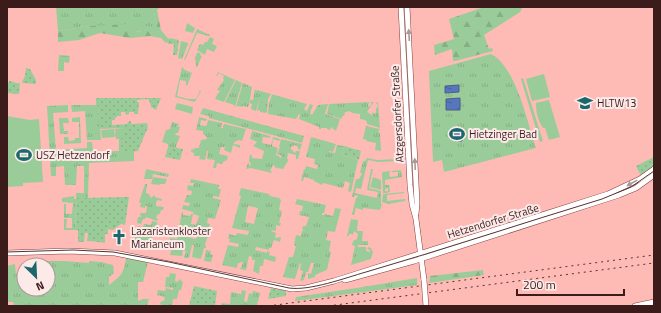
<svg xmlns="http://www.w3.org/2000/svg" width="661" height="313" font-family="'Titillium Web',sans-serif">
  <defs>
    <pattern id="grass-tufts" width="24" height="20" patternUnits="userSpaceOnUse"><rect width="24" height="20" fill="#9acc99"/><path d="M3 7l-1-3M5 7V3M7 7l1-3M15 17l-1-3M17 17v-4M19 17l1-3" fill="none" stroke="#86af83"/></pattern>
    <pattern id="forest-firs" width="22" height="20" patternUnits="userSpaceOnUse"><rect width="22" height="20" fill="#9acc99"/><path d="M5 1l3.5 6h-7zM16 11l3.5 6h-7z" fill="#86af83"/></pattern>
    <pattern id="park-dots" width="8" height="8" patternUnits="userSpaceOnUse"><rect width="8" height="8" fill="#9acc99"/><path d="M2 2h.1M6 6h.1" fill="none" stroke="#86af83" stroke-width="1.8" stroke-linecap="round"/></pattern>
    <pattern id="water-ripples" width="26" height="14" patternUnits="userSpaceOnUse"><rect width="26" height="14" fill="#5677bc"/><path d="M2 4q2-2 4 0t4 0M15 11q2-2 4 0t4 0" fill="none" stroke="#486198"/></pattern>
  </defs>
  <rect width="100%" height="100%" fill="#febbb5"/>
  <g fill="url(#grass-tufts)" fill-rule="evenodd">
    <polygon points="56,7 153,7 157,27 136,32 90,26 58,31"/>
    <polygon points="187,23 195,28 193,33 185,31"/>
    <polygon points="197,29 210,35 209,36 197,33 185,60 184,60"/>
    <polygon points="210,37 214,39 212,44 217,46 214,52 207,49 205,55 197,50 200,44 203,45 205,42 207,42"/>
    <polygon points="181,41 188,43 188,44 182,59 178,58"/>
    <polygon points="198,52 201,54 200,55 202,56 197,67 196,66 195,57"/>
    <path d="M491,54C516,67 527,121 536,148L444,172L442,160L433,162L429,71Z"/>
    <polygon points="59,55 70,56 69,63 64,62 64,71 58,71"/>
    <polygon points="182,67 184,68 183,69 192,73 187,86 186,85 186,81 180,80 177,96 188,99 196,99 200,91 197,89 201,91 195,102 175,97"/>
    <polygon points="218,72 235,80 224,102 215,99 218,93 219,93 220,91 217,90 224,80 223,78 224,76 219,73 217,76 216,76"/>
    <polygon points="236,80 242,83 235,107 234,105 225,102"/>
    <polygon points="243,83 252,87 249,105 248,107 243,106 243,105 242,107 238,106 236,107"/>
    <polygon points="255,89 256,91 257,90 271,94 268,99 267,112 266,113 260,112 260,110 257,111 260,97 256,111 251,109 252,104 250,103 250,100 253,100"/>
    <path d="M271,94L307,104L304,109L307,111L310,104L313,105L310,113L312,115L318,105L328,104L325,114L340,119L336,131L331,127L330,130L327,129V128H321V129H319V127C313,124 305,122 299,119L300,115L299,114L296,119L268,114L269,103L272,95Z"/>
    <polygon points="369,102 368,106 369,107 372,104 370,102 374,102 367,112 372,115 373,112 375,114 376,112 376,109 378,106 377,104 376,104 377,102 378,103 380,128 367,124 367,122 365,120 360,119 360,114 352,113 351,112 348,111 347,112 345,112 344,116 342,116 342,119 327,114 329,104"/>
    <polygon points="177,103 193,107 192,114 175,109"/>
    <polygon points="68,105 68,112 53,113 56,150 87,148 87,142 92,142 93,152 119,151 119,139 116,139 115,129 123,128 134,152 134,161 89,163 88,198 76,198 76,193 84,193 84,166 77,166 76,185 65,185 64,166 56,167 56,176 51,176 47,106"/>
    <polygon points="71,105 98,105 101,140 87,140 85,111 72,112"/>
    <polygon points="203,108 304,136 302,143 209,118 209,116 200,114"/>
    <polygon points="80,117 81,143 64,144 64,137 68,137 69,141 75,140 75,138 79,138 79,122 72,122 72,118"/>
    <polygon points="199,117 207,119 206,121 201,120 200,125 205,126 207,125 208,120 222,123 221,128 223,128 224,124 246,129 242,141 239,140 234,142 234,144 240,145 240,148 233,145 231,153 224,150 225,147 221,147 219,154 228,156 227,160 223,162 222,164 217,163 216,168 213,168 215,160 207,159 208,151 207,151 205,160 199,159 200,156 194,156 194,153 191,152 192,148 193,150 195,148 199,148 201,140 207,139 206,136 203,134 203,131 196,130"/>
    <polygon points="59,118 68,118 69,123 63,123 64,131 68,131 68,134 60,134"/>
    <polygon points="172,122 179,124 178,126 176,126 180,127 178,133 176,133 175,135 180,136 176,146 177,149 168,147 168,144 162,142 166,130 170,129"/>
    <polygon points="366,126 380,129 378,132 380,133 381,151 375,150 376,143 366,141 367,140 363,139"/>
    <polygon points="252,131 270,136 270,138 263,137 262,143 271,145 273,137 280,139 279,141 273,139 272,146 278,148 276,155 281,158 282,156 277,154 280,147 279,147 281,139 302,144 300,150 298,149 298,147 295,145 291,147 291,149 295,153 296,151 300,151 298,159 296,159 296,155 288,153 287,159 288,159 288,161 283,169 277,168 277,166 276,168 275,168 275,166 273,165 270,171 272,172 272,173 251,168 246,169 248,163 249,163 249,165 250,166 251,164 249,161 250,154 252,156 252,158 262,159 264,151 253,146 257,142 250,139"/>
    <polygon points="311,137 336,144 333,152 329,151 329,152 335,153 337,145 344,146 342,155 358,160 351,192 348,191 350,183 345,181 343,188 323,183 322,185 314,181 314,180 304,177 303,181 301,181 304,169 305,170 306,166 317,169 318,165 314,164 315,159 306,157"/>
    <polygon points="367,158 377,160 400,159 400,161 378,162 368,160 361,189 356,188 355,193 377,198 378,192 367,190 371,169 373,169 369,188 381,191 381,204 382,204 380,210 363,208 363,210 356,208 354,215 352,214 356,198 357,198 358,196 355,195 354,197 352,197 356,179 359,179 362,174 360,172 363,161 365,161"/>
    <polygon points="146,169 169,174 168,177 153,174 152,179 144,179"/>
    <polygon points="401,170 402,177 385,180 385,185 389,185 390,192 388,192 388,188 385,189 385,191 387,191 388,193 383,193 382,172 391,171 389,173 390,177 398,176 398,172 392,172 392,171"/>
    <polygon points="153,177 167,179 165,184 160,184 159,185 151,184"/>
    <polygon points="373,177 381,180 381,190 370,187"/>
    <path d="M191,179L219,185L218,189H221L219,197L213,196V198L221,200L215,219L208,218L207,223L210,224L208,238H207L205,246H206V248H204L201,259L192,257L194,245H192L189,258H184L186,251L183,250L182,256L170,255L172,246L168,245L169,243H171L172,241L170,240V238L177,239L178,235L196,239L197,236L189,234V231L181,229L180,232H178L182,212H183V215L190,216L191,214H193V212L182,209L183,205L189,206L190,203L184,202L187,195H191L192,191L187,190L188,185L193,186L194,183H190ZM193,214L199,216L196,225L191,224Z"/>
    <polygon points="145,184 147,184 146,193 149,194 151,198 154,195 155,197 162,199 162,201 158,200 156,202 156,206 164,207 163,210 161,210 160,214 158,214 156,218 158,219 157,221 146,217 145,219 143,219 141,224 137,223 138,217 141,217 140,213 146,213 147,206 145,206 145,208 140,207 141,203 139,202"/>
    <path d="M241,188L269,194L270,196L279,198L281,200L279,210L282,211L279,223H281L280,226L276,225V231L272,230L271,231L276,233L275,238L281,237L280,242L274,240L271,248H269V250L256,247L255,250L267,253V251L270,252L269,255L276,257L275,262L264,259L263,266H260L259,274L253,271L255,260H252V257L249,256L246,270L239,269L241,268L243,262H241L240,263H238L237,268L222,265L228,245L238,247L239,244L229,242L230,239H228L229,234L236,236L237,233L248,235L249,231L232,228L241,196L239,195ZM248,206L258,208L254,224L245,222Z"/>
    <polygon points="404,192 404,193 387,195 387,201 405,199 405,201 388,204 382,202 383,194"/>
    <polygon points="74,196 74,199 76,199 75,230 64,230 64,219 67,219 66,228 72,228 72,218 64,218 64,204 66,204 66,214 72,214 73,203 62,202 62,198"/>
    <polygon points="297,199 326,205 324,213 322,213 322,215 324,215 324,214 333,216 335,208 341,209 335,232 328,231 326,240 331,241 329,251 331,252 327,270 315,275 315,277 308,279 308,273 311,274 314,263 311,263 308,272 306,272 304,280 300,281 303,271 300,270 301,264 300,263 295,279 283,277 289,257 293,257 296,246 294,245 296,235 301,236 302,231 305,231 302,230 303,226 306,226 309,217 299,215 300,211 302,211 303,206 295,204"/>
    <polygon points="351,219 358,220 357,231 363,231 362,241 368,241 368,245 358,245 358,247 366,247 366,251 370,252 370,250 367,249 368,247 371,248 373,252 371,259 351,265 355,246 352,245 353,241 357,239 358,234 354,231 353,234 349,234 349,236 347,236"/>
    <polygon points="152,221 157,222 157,230 161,231 160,235 157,234 157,233 155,237 153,236 152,239 149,238 147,249 148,250 134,247 135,236 142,236 145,235 142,234 143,229 137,229 138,226 143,227 144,224 151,225"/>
    <polygon points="206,250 211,251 210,254 213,255 211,262 204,261"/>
    <path d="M126,258L148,262L143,282H138V301L143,299H149L147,306H14L13,302H7V266L15,264L16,274L19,270L24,269V289H48V265H30L29,261H64L89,263V261L101,262L113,265L114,273L109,277V285C121,276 124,273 126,258Z"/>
    <polygon points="170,273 176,274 175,281 178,282 179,279 183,282 181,290 179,290 177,299 173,299 172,306 164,306 160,304 161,301 164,301 165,297 157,295 158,290 165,291 166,288 173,290 173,288 165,287 166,277 169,277"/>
    <path d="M417,278V285L295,301L296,297C336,291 377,285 417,278Z"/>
    <polygon points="242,290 246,291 244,301 247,302 249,293 252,294 253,291 260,293 257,305 221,306 222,303 230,304 231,292 241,294"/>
  </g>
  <g fill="url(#forest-firs)">
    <polygon points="153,7 160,7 157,10 161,30 170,41 166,43 161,38 150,36 130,38 100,33 79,40 58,42 58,31 90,26 129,24 137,32 141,31 146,26 157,27"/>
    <polygon points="484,7 523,7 520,12 484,35 489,49 492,48 493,51 455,61 453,61 452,49 435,55 434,45 454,39 449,19"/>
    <polygon points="483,270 484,275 429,283 430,276"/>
  </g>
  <g fill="url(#park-dots)">
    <polygon points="169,38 179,40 177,55 173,55 174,44 168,44"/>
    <polygon points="26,68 30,69 36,80 36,84 23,83 22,82 25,76"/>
    <path d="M9,81C13,81 15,84 20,83L19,94L7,93V83H9Z"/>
    <polygon points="96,98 161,98 156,110 151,107 150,102 149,101 148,99 137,100 137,102 139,102 138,114 134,114 134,112 129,112 129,114 126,115 125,112 121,112 121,116 117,116 117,117 115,118 115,120 112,120 112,125 127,124 128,122 131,121 131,124 147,123 148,127 138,151 122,153 121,138 124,138 123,128 99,129 98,105 96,105"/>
    <polygon points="344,146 361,151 359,160 342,155"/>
    <polygon points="168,147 177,149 177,148 183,149 180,160 165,157"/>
    <polygon points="654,157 654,166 641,175 640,174 636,166"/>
    <path d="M129,197L125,225L121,224L113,230L108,229V234H105V243C98,242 94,241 87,241L88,233H85L84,242H78V230H75L76,198Z"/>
    <polygon points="194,286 217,291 215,306 189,306"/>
    <polygon points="271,288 286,291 286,296 268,299"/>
  </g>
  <g fill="#9acc99">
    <polygon points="544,74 550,97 532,101 526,79"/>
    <polygon points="523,78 543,141 540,142 521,79"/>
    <path d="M549,100L560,137L549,140L545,128H543C538,120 536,113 536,103Z"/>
    <polygon points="7,116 30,120 39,119 43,182 23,183 23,186 7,187"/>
    <polygon points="521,126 523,133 510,137 508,130"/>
    <polygon points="114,129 115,137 102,138 101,130"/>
  </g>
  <g fill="url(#water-ripples)" stroke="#4e5c8c">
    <polygon points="459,85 459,92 445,93 445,86"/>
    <polygon points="460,98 460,110 446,110 446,99"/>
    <polygon points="454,128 462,128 462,141 455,141"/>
  </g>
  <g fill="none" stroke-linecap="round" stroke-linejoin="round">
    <defs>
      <g id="secondary">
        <polyline points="401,7 410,185 412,204 416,219 424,280"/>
        <polyline points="407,7 417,203 416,214"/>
        <polyline points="7,253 68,251 115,253 292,289 306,288 334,281 608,194 640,179 654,169"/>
        <polyline points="345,280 414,261 619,195 636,188 654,175"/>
        <polyline points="635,306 654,302"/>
      </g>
    </defs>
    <use href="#secondary" stroke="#863f3c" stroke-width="6"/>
    <use href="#secondary" stroke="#fff" stroke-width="5"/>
    <path stroke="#573231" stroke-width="1" d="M7,252L73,250L113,252L169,262L289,288C310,291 345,278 366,272C445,249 523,223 602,199L631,187L654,171"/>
    <g stroke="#573231" stroke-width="1" stroke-dasharray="2 4" stroke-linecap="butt">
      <polyline points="268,306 654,255"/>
      <polyline points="328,306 654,263"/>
    </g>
    <defs>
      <polyline id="secondary-bridge" points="424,280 426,306"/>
    </defs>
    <use href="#secondary-bridge" stroke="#863f3c" stroke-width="6" stroke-linecap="butt"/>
    <use href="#secondary-bridge" stroke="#fff" stroke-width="5"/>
  </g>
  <defs><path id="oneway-solid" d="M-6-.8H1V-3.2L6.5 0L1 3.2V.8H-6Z"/></defs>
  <g fill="#a79998">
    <use href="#oneway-solid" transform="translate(409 35) rotate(-93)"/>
    <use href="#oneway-solid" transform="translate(415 164) rotate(-93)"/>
    <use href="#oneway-solid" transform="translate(632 183) rotate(151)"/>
  </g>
  <defs>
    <symbol id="school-bare" viewBox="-9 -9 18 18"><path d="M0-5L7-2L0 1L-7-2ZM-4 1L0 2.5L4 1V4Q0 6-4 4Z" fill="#1a676e" stroke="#fceae9" stroke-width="2.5" paint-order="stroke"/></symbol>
    <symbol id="stadium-bare" viewBox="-9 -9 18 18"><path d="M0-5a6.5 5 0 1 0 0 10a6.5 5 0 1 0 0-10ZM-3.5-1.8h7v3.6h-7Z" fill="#1a676e" stroke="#fceae9" stroke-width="2.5" paint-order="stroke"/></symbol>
    <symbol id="church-bare" viewBox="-9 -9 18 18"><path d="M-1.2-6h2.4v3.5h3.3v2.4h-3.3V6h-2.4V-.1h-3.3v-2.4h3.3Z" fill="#1a676e" stroke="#fceae9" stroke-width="2.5" paint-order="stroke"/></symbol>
  </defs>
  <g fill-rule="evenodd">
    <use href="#school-bare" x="574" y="92" width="22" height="22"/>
    <use href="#stadium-bare" x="446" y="123" width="22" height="22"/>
    <use href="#stadium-bare" x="13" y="144" width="22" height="22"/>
    <use href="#church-bare" x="108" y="226" width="22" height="22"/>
  </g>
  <g text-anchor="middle" stroke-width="4" stroke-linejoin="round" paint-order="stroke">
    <g font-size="11" fill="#3c1c1b" stroke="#fceae9" text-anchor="start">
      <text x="597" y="107">HLTW13</text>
      <text x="469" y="138">Hietzinger Bad</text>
      <text x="36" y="159">USZ Hetzendorf</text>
      <text x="131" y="235">Lazaristenkloster<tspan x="131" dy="13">Marianeum</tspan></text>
    </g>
    <g font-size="11" fill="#3c1c1b" stroke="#fceae9">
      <text transform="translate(397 114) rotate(-93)" y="4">Atzgersdorfer Straße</text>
      <text transform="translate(493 221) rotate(-17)" y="4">Hetzendorfer Straße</text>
    </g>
  </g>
  <rect width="661" height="313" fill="none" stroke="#3c1c1b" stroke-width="16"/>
  <g transform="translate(36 277) rotate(156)"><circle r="19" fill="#fceae9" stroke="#af9897"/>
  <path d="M0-3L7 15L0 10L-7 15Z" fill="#1a676e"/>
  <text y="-6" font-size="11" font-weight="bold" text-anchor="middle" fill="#3c1c1b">N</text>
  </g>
  <path d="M517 289v6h107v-6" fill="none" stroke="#3c1c1b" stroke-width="2"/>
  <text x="523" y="289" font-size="12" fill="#3c1c1b" stroke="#fceae9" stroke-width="3" paint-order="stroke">200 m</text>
</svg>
